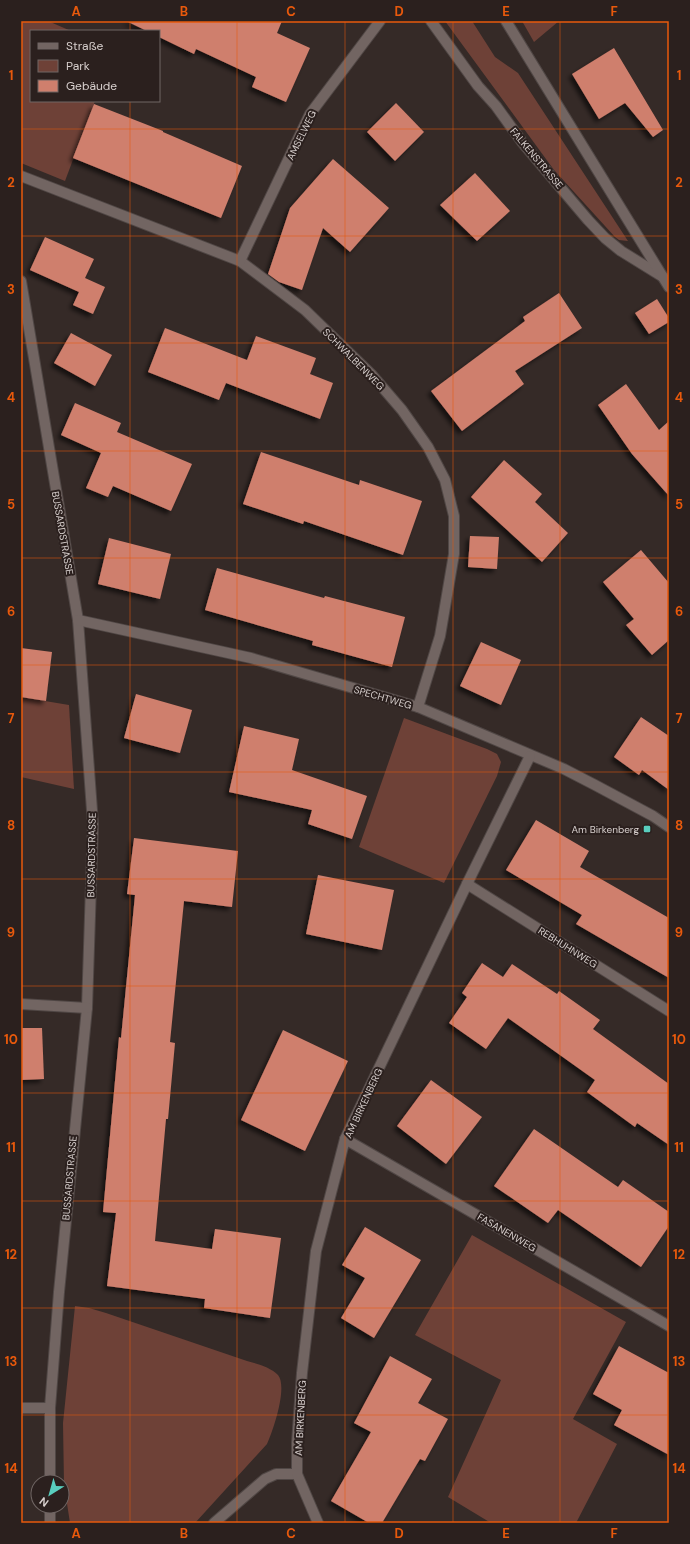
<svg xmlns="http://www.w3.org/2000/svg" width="690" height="1544" font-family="'DM Sans',sans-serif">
  <defs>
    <filter id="shadow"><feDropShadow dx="-3.5" dy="3.5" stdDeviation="2" flood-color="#0009"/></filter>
  </defs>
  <rect width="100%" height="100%" fill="#352a27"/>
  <g fill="#6e4137">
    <polygon points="21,21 48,21 71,31 31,31 31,101 95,101 65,181 21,163"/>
    <polygon points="445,21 472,21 495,57 518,73 628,241 619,240 615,237 554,170"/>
    <polygon points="522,21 559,21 534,42"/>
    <polygon points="21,697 69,705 74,789 21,777"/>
    <polygon points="404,718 487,749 497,754 501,762 497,776 444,883 359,847"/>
    <polygon points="472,1235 626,1322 573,1419 617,1444 576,1523 491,1523 448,1497 501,1380 415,1335"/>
    <path d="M75,1306L89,1308L106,1313L247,1361C258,1364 270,1367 278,1375C288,1387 273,1431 267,1444L195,1523H70L64,1484L63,1423Z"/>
  </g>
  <g fill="#cf7f6d" filter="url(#shadow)">
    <polygon points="126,21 282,21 277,33 310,48 286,102 252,87 256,77 196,49 194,54 159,37 159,31 147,31"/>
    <polygon points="614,48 663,130 653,137 625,103 599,119 572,74"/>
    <polygon points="396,103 424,132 395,161 367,132"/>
    <polygon points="94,104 163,131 163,132 242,166 221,218 73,158"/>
    <polygon points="333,159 389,208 350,252 323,228 302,290 279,282 268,274 290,208"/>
    <polygon points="475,173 510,211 477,241 440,205"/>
    <polygon points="45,237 94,259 85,278 105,287 93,314 73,305 79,292 30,270"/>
    <polygon points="559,293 582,328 515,371 524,384 462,431 431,391 525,321 523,317"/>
    <polygon points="657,299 669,318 669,322 649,334 635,313"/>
    <polygon points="165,328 247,360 256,336 316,358 310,374 333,383 320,419 226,383 219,400 148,372"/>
    <polygon points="71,333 112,355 95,386 54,363"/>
    <polygon points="626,384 659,430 669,421 669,496 632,454 598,405"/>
    <polygon points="75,403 121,423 117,432 192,464 171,511 113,486 108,497 86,488 101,453 61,435"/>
    <polygon points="261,452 359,485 360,480 422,501 403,555 304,521 303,524 243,504"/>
    <polygon points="504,460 542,494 535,502 568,533 542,562 471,497"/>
    <polygon points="470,536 499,537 497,569 468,567"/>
    <polygon points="109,538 171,554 160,599 98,584"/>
    <polygon points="641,550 669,583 669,640 652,655 626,625 634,619 603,582"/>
    <polygon points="217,568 324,598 325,596 405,617 392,667 312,645 313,641 205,610"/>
    <polygon points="481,642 521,660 501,705 460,686"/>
    <polygon points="21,648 52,652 46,701 21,697"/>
    <polygon points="136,694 192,710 180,753 124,738"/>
    <polygon points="641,717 669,736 669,790 642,770 639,775 614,757"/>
    <polygon points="244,726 299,739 292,770 367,796 352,839 308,824 312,810 229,792"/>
    <polygon points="536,820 589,851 580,867 669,918 669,978 576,924 582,915 506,870"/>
    <polygon points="134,838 238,851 232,907 184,901 170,1042 175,1043 168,1119 166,1119 155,1241 212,1249 215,1229 281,1238 270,1318 204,1308 205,1299 107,1286 116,1213 103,1212 119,1037 121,1038 135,895 127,894"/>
    <polygon points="318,875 394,890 382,950 306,934"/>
    <polygon points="482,963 503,977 512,964 557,994 559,991 600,1020 593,1029 669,1084 669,1145 637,1123 635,1127 587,1092 595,1080 508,1018 486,1049 449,1023 467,997 462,993"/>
    <polygon points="21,1028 42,1028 44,1079 21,1080"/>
    <polygon points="283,1030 348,1061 305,1151 241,1120"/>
    <polygon points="431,1080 482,1117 446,1164 397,1126"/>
    <polygon points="534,1129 618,1187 623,1180 669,1212 669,1226 641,1267 558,1210 548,1223 494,1186"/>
    <polygon points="365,1227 421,1260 374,1338 341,1318 365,1278 342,1265"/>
    <polygon points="619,1346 669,1373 669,1455 614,1425 622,1410 593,1394"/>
    <polygon points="390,1356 432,1379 418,1403 448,1419 425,1461 420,1459 382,1523 369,1523 331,1501 371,1432 354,1423"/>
  </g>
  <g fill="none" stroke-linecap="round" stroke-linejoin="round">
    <defs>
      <g id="minor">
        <polyline points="431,21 478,86 496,106 522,142 588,220 605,238 621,251 663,277"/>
        <polyline points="506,21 669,287"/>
        <polyline points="21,176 240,261 305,310 371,374 402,410 428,447 445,480 454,516 454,554 440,636 418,707"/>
        <polyline points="240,261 310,114 380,21"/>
        <polyline points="21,281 78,620 93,824 87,1008 59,1292 50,1408 50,1482"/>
        <polyline points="78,620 251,658 418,707 564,769 595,785 653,816 669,827"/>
        <polyline points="467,884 669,1011"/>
        <polyline points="21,1004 87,1008"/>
        <polyline points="345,1139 669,1326"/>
        <polyline points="21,1408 50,1408"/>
        <polyline points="50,1506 50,1523"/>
        <polyline points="214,1523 265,1479 276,1474 297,1474"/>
        <polyline points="318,1523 297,1474 297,1443 302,1373 316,1251 345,1139 467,884 530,756"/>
      </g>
    </defs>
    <use href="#minor" stroke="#504745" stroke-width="12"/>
    <use href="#minor" stroke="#726562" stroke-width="10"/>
  </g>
  <path fill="none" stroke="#e8590c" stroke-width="1" stroke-opacity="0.55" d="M130,21V31M237,21V1523M345,21V1523M453,21V1523M560,21V1523M130,101V1523M21,129H669M21,236H669M21,343H669M21,451H669M21,558H669M21,665H669M21,772H669M21,879H669M21,986H669M21,1093H669M21,1201H669M21,1308H669M21,1415H669"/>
  <rect fill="#59cebe" stroke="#2b201e" stroke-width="1.5" x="643" y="825" width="8" height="8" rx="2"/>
  <g text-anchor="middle" stroke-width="4" stroke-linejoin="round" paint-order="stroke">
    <g font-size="10" fill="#d7cfcd" stroke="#2b201e">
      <text transform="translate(301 135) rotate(-64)" y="4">AMSELWEG</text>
      <text transform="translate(537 158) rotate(50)" y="4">FALKENSTRASSE</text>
      <text transform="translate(354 359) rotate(45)" y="4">SCHWALBENWEG</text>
      <text transform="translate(63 533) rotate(80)" y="4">BUSSARDSTRASSE</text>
      <text transform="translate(383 697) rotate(16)" y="4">SPECHTWEG</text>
      <text transform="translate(91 855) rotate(-89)" y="4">BUSSARDSTRASSE</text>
      <text transform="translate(568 947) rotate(32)" y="4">REBHUHNWEG</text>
      <text transform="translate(363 1103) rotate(-65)" y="4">AM BIRKENBERG</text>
      <text transform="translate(69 1178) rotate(-85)" y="4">BUSSARDSTRASSE</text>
      <text transform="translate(507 1232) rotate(30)" y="4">FASANENWEG</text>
      <text transform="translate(300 1418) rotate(-87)" y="4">AM BIRKENBERG</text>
    </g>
    <g font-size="10" fill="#d7cfcd" stroke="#2b201e" text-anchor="end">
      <text x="639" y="833">Am Birkenberg</text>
    </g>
  </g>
  <rect width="690" height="1544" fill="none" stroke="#2b201e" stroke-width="44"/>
  <rect x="30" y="30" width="130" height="72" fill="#2b201e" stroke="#706664"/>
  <rect x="38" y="43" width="20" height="6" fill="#726562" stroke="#706664"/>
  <text x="66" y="50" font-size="12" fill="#d7cfcd">Straße</text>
  <rect x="38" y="60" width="20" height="12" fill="#6e4137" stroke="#706664"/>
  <text x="66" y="70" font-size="12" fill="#d7cfcd">Park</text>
  <rect x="38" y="80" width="20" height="12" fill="#cf7f6d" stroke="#706664"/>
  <text x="66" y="90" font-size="12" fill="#d7cfcd">Gebäude</text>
  <g transform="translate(50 1494) rotate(217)"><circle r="19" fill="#2b201e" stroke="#706664"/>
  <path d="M0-3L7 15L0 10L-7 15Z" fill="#59cebe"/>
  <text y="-6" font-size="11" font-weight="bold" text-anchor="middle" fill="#d7cfcd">N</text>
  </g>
  <rect x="22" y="22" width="646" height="1500" fill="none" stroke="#e8590c" stroke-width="1.5"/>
  <g font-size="13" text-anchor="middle" font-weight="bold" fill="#e8590c">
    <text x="76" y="16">A</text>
    <text x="184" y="16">B</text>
    <text x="291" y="16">C</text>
    <text x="399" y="16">D</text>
    <text x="506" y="16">E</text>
    <text x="614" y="16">F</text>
    <text x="11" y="80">1</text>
    <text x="679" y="80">1</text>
    <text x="11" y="187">2</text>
    <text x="679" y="187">2</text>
    <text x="11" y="294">3</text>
    <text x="679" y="294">3</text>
    <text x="11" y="402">4</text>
    <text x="679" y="402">4</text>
    <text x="11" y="509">5</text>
    <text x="679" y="509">5</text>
    <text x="11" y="616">6</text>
    <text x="679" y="616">6</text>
    <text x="11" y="723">7</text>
    <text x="679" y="723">7</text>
    <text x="11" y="830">8</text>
    <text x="679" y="830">8</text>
    <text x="11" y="937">9</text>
    <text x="679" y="937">9</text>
    <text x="11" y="1044">10</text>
    <text x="679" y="1044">10</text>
    <text x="11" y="1152">11</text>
    <text x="679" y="1152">11</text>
    <text x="11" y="1259">12</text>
    <text x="679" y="1259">12</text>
    <text x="11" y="1366">13</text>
    <text x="679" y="1366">13</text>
    <text x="11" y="1473">14</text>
    <text x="679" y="1473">14</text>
    <text x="76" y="1538">A</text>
    <text x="184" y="1538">B</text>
    <text x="291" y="1538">C</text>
    <text x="399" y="1538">D</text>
    <text x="506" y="1538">E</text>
    <text x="614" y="1538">F</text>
  </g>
</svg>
